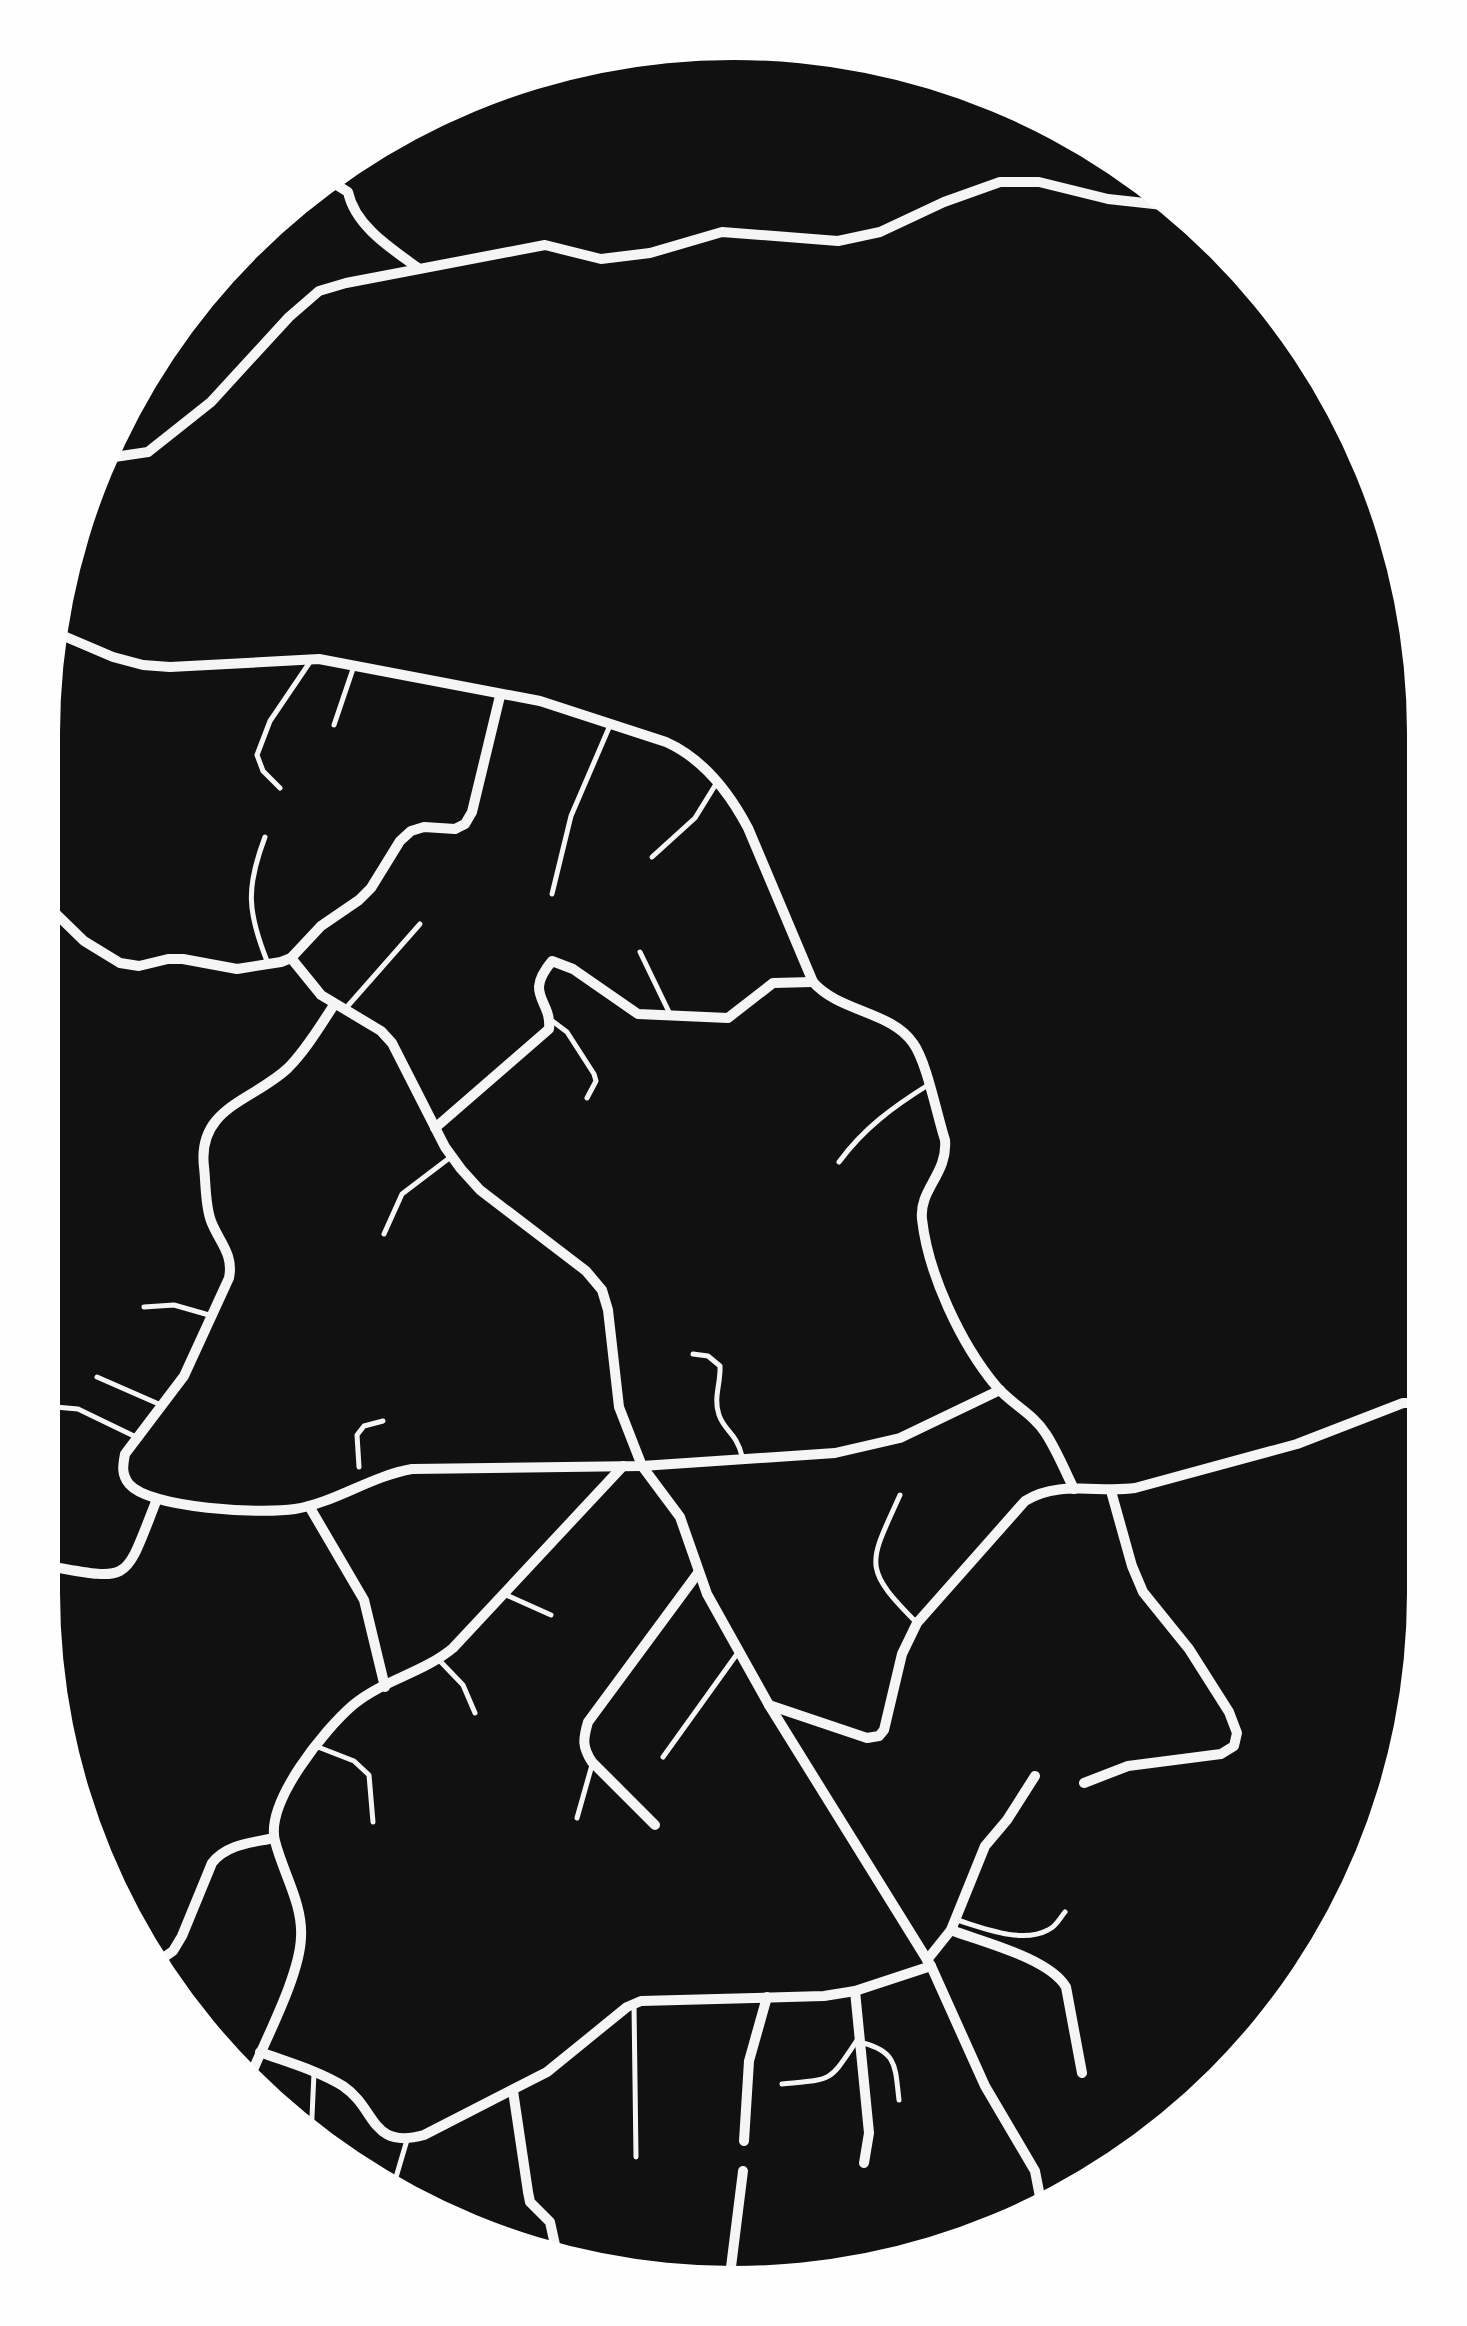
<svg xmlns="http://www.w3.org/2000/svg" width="1467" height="2326" font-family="'IBM Plex Sans',sans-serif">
  <rect width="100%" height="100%" fill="#111"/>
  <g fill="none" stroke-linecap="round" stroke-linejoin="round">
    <g stroke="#f5f5f5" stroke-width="5">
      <polyline points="334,725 354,666"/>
      <polyline points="280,788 263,771 257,755 270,721 312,659"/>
      <path d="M265,837C246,887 247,911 267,961"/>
      <polyline points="652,857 695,818 716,784"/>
      <polyline points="552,894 571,816 611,723"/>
      <polyline points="640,952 669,1012"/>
      <polyline points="346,1008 420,924"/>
      <polyline points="551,1020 567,1032 594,1074 596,1081 587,1098"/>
      <path d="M839,1162C864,1128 893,1107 928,1085"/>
      <polyline points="384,1234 402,1194 452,1156"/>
      <polyline points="144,1307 174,1305 209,1315"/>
      <path d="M693,1354L708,1356L720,1366C721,1383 713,1398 719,1415C725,1432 736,1432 742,1456"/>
      <polyline points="97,1377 161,1405"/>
      <polyline points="44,1406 78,1409 136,1437"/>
      <polyline points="359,1467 357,1435 364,1426 383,1421"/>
      <path d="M900,1495C869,1564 861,1567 917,1623"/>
      <polyline points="504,1594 551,1615"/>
      <polyline points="439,1660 463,1685 475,1713"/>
      <polyline points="318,1747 354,1761 369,1775 373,1822"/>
      <polyline points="663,1757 737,1654"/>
      <polyline points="577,1818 592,1765"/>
      <path d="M957,1920C983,1928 1022,1944 1048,1930C1056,1927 1060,1918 1065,1912"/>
      <polyline points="158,1964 184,2003"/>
      <polyline points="634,2005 636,2157"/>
      <path d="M863,2043C898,2052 895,2068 899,2100"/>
      <path d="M782,2084C835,2079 828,2083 858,2039"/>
      <polyline points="311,2138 314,2073"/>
      <polyline points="394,2184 407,2140"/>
    </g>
    <g stroke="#f5f5f5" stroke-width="10">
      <path d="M327,179L348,192C355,226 392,249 418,268"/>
      <polyline points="101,459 148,452 211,402 289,317 319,291 346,283 545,245 601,259 650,253 722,232 838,241 880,232 944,202 1000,182 1039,182 1108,199 1163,205 1172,203"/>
      <path d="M52,631L113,657L143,665L170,667L319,659L540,701L666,742C704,759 729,792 748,828L813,982C839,1012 891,1011 913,1043C927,1062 937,1116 945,1140C948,1174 919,1189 922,1219C928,1274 961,1344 996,1386C1011,1404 1034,1414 1046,1434C1057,1451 1065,1471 1074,1489"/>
      <polyline points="47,905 84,941 120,963 139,966 168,959 183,959 237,969 281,962 291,958 321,926 359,900 371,888 400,841 411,831 424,827 455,829 465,824 472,812 500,696"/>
      <polyline points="291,958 321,995 381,1031 392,1043 445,1147 461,1169 480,1190 586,1271 602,1290 608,1310 619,1407 642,1466 680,1517 707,1594 769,1705 931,1966 985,2086 1035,2171 1041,2202"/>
      <path d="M334,1005C320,1026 306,1050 288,1068C253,1101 197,1107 204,1167C206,1184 205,1205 211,1221C219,1242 234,1254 229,1278L184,1376L125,1454C123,1465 121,1474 129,1484C151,1509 261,1514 295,1509C334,1503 371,1476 412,1469L642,1466L835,1453L900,1438L1000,1390"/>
      <path d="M435,1128L549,1029C552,999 523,996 552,961L573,969L638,1014L728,1018L773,983L813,982"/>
      <polyline points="309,1506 364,1600 385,1687"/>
      <path d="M43,1565C133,1581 123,1585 157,1499"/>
      <path d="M769,1705L867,1738L879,1736L884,1730L902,1654L917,1623L1025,1501C1058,1480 1098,1493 1135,1488L1297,1444L1403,1403H1420"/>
      <polyline points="1084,1783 1128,1766 1221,1754 1234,1746 1237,1733 1229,1712 1189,1649 1143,1592 1132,1566 1111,1491"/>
      <path d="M655,1825L592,1762C582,1747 583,1739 588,1722L698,1573"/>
      <path d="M951,1930C982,1942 1049,1958 1066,1987L1082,2073"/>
      <polyline points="927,1960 951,1930 985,1846 1007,1820 1035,1776"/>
      <path d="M153,1965L173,1951L182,1936L212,1863C227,1844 251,1843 274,1838"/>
      <polyline points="855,1991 869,2133 864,2163"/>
      <polyline points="1280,2002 1300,1981"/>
      <path d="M260,2052C287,2062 319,2071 343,2086C377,2109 370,2150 424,2135L547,2072L627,2007L641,2001L824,1996L855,1991L931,1966"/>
      <path d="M251,2075C266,2038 300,1975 301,1937C303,1904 283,1873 275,1841C265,1802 325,1729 353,1705C383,1680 423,1673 453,1648L623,1466"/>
      <polyline points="513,2091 528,2192 530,2202 550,2222 557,2254"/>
      <polyline points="744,2141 749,2061 767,1997"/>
      <polyline points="729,2283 743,2171"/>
    </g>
  </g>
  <path d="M0 0H1467V2326H0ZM733 60H734A673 673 0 0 1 1407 733V1593A673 673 0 0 1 734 2266H733A673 673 0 0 1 60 1593V733A673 673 0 0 1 733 60Z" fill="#fefefe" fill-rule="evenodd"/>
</svg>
